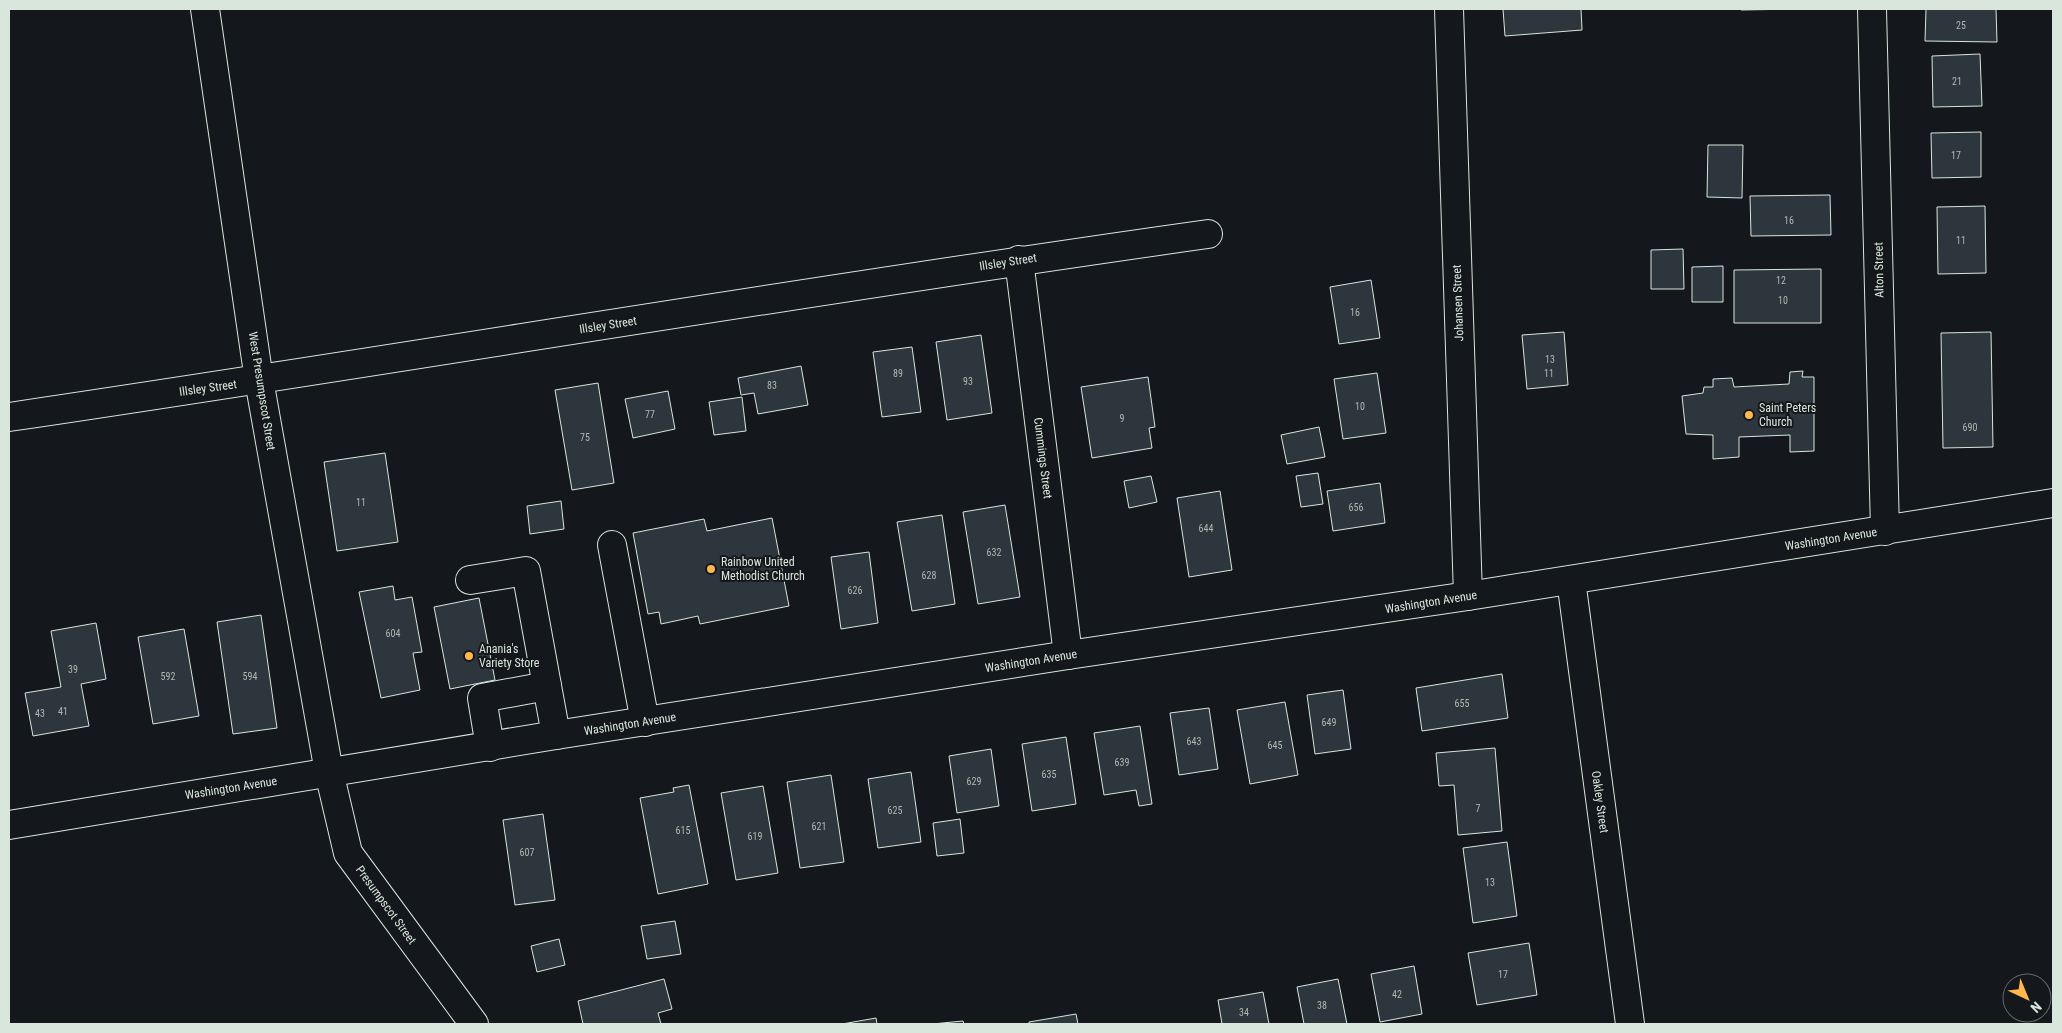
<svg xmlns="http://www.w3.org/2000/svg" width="2062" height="1033" font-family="'Roboto Condensed',sans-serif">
  <rect width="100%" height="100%" fill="#14181c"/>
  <g fill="#2c363c" stroke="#d8e6dc">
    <polygon points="1503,9 1581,9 1582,30 1505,36"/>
    <polygon points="1741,9 1800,9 1741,10"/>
    <polygon points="1926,9 1996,9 1997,42 1925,41"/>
    <polygon points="1980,54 1982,106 1933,107 1932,56"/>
    <polygon points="1981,132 1981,177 1932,178 1931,133"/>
    <polygon points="1708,145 1743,145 1742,198 1707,197"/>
    <polygon points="1830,195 1831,235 1751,236 1750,196"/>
    <polygon points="1985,206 1986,273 1938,274 1937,207"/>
    <polygon points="1683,249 1684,289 1651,289 1651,250"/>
    <polygon points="1723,266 1723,302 1692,302 1692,267"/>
    <polygon points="1821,269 1821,323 1734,323 1734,270"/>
    <polygon points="1371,280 1380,338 1339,344 1330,287"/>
    <polygon points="1564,332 1568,385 1527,389 1522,335"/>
    <polygon points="1991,332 1993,447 1943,448 1941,333"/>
    <polygon points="981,335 992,413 947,420 936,342"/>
    <polygon points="912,347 921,412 882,417 873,352"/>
    <polygon points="801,366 808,405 758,414 754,393 741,395 738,378"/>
    <polygon points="1803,371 1802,377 1814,377 1814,451 1790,452 1790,435 1739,437 1739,457 1713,459 1713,435 1686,434 1682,396 1703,393 1704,387 1713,387 1713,379 1732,378 1734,387 1789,384 1790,372"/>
    <polygon points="1377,373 1386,433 1343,439 1334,379"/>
    <polygon points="1148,377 1155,427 1149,428 1152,448 1092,458 1081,387"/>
    <polygon points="598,383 614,483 572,490 555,390"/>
    <polygon points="668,391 675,429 633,438 625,399"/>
    <polygon points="742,397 746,431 714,435 709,402"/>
    <polygon points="1319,427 1325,457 1287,464 1281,435"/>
    <polygon points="385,453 398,542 337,551 324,462"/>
    <polygon points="1318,473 1323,504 1301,507 1296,476"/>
    <polygon points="1151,476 1157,502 1129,508 1124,481"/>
    <polygon points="1380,483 1385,523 1333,531 1327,491"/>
    <polygon points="1220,491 1232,570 1189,577 1177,498"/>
    <polygon points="561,501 564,529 530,534 527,506"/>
    <polygon points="1005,505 1020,597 978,604 963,512"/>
    <polygon points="942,515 955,604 912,611 897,522"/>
    <polygon points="772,518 789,606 700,624 698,616 661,624 659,612 648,614 633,533 704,519 707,531"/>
    <polygon points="869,552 878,623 841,629 831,557"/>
    <polygon points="393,586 395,600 412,597 422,652 413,653 420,690 381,698 359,592"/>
    <polygon points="479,598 495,680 450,689 434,607"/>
    <polygon points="261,615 277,728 233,734 217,622"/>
    <polygon points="96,623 106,679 81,684 89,726 33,736 25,693 61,687 51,631"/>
    <polygon points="184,629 199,716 153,724 138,637"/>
    <polygon points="1502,674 1508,718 1422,731 1416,688"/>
    <polygon points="1343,690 1351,749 1315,754 1307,695"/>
    <polygon points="1285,702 1298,775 1250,784 1237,710"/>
    <polygon points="1209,708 1218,769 1179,775 1170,713"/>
    <polygon points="1140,726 1152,804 1139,806 1136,790 1104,795 1094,733"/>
    <polygon points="1066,737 1076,804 1032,811 1022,744"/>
    <polygon points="1495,748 1502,831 1458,835 1454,785 1439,786 1436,753"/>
    <polygon points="991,749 999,806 957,813 949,756"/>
    <polygon points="911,772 921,842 878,848 868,779"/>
    <polygon points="831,775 844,862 800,868 787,782"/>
    <polygon points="689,785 708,884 658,894 640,798 674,792 673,788"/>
    <polygon points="763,786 778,873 736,880 721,793"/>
    <polygon points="543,814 555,900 515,905 503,820"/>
    <polygon points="960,819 964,853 937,856 933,823"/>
    <polygon points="1507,842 1517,916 1473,923 1463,848"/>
    <polygon points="675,921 681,954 647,959 641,926"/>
    <polygon points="559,939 565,965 537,972 531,946"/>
    <polygon points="1529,943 1537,995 1477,1005 1468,953"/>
    <polygon points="1414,966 1422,1014 1380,1022 1371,974"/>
    <polygon points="664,979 672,1009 658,1013 661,1024 583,1024 578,1001"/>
    <polygon points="1338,979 1347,1024 1304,1024 1297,987"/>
    <polygon points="1263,992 1269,1024 1222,1024 1218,1000"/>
    <polygon points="1076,1014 1078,1024 1029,1024 1029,1022"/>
    <polygon points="876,1018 877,1024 842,1024"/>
    <polygon points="963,1021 964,1024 932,1024"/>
  </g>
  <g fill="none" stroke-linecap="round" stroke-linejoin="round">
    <defs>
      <g id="minor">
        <polyline points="205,9 259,380 329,772 348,853 474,1024"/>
        <polyline points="1449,9 1468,596"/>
        <polyline points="1872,9 1885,531"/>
        <polyline points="1019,260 1068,655"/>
        <path d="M9,417C409,358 807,290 1208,234"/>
        <polyline points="612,545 645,722"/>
        <polyline points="470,580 526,571 556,735"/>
        <polyline points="1571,580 1630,1024"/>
        <polyline points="490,747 482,698 547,686"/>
      </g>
      <polyline id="major" points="9,825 556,735 1068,655 1468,596 2053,503"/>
    </defs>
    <use href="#minor" stroke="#d8e6dc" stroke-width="30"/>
    <use href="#major" stroke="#d8e6dc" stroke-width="30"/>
    <use href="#minor" stroke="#14181c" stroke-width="28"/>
    <use href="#major" stroke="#14181c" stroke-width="28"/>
  </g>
  <g fill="#ffb74d" stroke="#14181c" stroke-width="2">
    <circle cx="1749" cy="415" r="5"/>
    <circle cx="711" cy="569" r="5"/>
    <circle cx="469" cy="656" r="5"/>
  </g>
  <g text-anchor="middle" stroke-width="4" stroke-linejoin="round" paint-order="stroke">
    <g font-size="10" fill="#adbab4">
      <text x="1961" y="29">25</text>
      <text x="1957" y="85">21</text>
      <text x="1956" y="159">17</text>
      <text x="1789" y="224">16</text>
      <text x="1961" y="244">11</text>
      <text x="1781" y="284">12</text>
      <text x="1783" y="304">10</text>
      <text x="1355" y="316">16</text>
      <text x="1550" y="363">13</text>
      <text x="898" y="377">89</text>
      <text x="1549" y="377">11</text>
      <text x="968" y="385">93</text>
      <text x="772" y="389">83</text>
      <text x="1360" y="410">10</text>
      <text x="650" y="418">77</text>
      <text x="1122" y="422">9</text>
      <text x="1970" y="431">690</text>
      <text x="585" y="441">75</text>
      <text x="361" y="506">11</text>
      <text x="1356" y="511">656</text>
      <text x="1206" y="532">644</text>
      <text x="994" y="556">632</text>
      <text x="929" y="579">628</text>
      <text x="855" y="594">626</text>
      <text x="393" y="637">604</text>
      <text x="73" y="673">39</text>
      <text x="168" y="680">592</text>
      <text x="250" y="680">594</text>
      <text x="1462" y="707">655</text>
      <text x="63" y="715">41</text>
      <text x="40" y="717">43</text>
      <text x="1329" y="726">649</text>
      <text x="1194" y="745">643</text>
      <text x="1275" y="749">645</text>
      <text x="1122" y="766">639</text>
      <text x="1049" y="778">635</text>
      <text x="974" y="785">629</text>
      <text x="1478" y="812">7</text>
      <text x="895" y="814">625</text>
      <text x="819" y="830">621</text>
      <text x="683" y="834">615</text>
      <text x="755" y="840">619</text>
      <text x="527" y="856">607</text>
      <text x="1490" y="886">13</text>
      <text x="1503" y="978">17</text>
      <text x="1397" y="998">42</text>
      <text x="1322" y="1009">38</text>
      <text x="1244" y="1016">34</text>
    </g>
    <g font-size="12" fill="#d8e6dc" stroke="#14181c">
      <text transform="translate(1008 262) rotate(-9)" y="4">Illsley Street</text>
      <text transform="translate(1879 270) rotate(-91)" y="4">Alton Street</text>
      <text transform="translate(1458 303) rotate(-92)" y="4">Johansen Street</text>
      <text transform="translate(608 325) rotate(-9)" y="4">Illsley Street</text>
      <text transform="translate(208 388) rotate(-8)" y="4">Illsley Street</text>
      <text transform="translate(262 391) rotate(81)" y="4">West Presumpscot Street</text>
      <text transform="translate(1043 458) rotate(83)" y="4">Cummings Street</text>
      <text transform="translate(1831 539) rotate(-9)" y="4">Washington Avenue</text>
      <text transform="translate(1431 602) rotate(-9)" y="4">Washington Avenue</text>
      <text transform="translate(1031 661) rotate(-9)" y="4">Washington Avenue</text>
      <text transform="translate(630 724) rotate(-9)" y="4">Washington Avenue</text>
      <text transform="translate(231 788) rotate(-9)" y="4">Washington Avenue</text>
      <text transform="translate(1600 802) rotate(82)" y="4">Oakley Street</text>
      <text transform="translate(386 905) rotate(54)" y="4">Presumpscot Street</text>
    </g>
    <g font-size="12" fill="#d8e6dc" stroke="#14181c" text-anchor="start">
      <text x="1759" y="412">Saint Peters<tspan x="1759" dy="14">Church</tspan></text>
      <text x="721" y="566">Rainbow United<tspan x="721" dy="14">Methodist Church</tspan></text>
      <text x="479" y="653">Anania's<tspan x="479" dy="14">Variety Store</tspan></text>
    </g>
  </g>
  <rect width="2062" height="1033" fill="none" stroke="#d8e6dc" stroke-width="20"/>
  <g transform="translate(2027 998) rotate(136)"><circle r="24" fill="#14181c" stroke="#626a69"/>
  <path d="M0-4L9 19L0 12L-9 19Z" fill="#ffb74d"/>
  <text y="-8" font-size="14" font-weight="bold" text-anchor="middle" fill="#d8e6dc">N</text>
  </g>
</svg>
